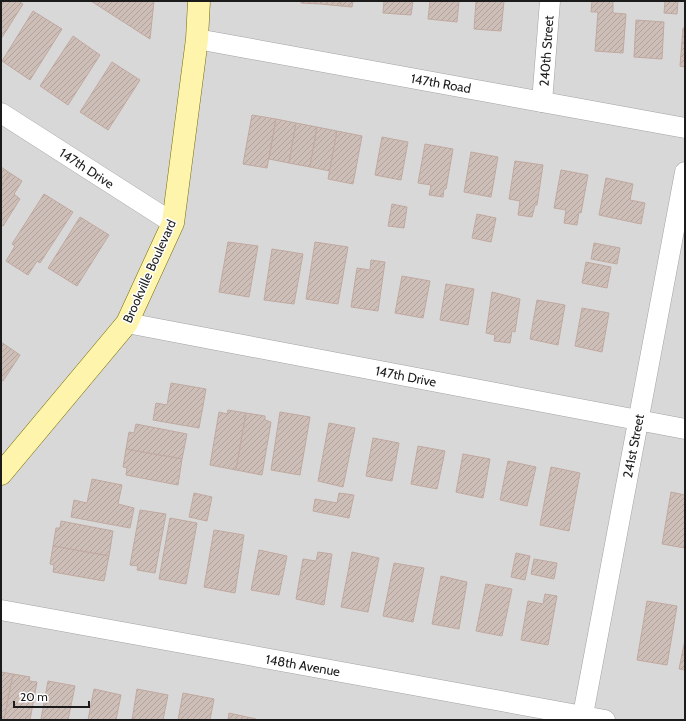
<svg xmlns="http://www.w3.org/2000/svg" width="686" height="721" font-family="Cabin,sans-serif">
  <defs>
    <pattern id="building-hatch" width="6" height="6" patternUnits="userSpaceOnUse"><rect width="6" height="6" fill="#cebeb8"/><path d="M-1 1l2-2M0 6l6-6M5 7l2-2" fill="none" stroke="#b0a39e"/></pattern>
  </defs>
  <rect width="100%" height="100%" fill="#eee6df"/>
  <rect fill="#d9d8d8" x="1" y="1" width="684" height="719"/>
  <g fill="url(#building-hatch)" stroke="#c0a9a0">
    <polygon points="1,1 18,1 23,4 1,39"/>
    <polygon points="91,1 154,1 150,39"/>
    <polygon points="301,1 321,1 321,4 301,3"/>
    <polygon points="321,1 341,1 341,6 321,4"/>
    <polygon points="341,1 353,1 352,7 341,6"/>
    <polygon points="384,1 413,1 411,15 383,13"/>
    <polygon points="430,1 459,1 457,22 428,19"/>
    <polygon points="476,1 504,1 501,31 474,29"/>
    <polygon points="592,1 613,1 613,13 626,14 623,53 595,51 598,12 591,12"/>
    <polygon points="665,1 678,1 677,14 664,13"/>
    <polygon points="33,11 62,29 30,80 2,61"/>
    <polygon points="636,20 664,22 662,59 634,57"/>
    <polygon points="683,28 685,28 685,67 680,66"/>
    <polygon points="73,36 100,55 68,105 40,86"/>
    <polygon points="112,62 140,80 108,130 80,112"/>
    <polygon points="252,115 276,119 267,168 243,164"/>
    <polygon points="276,119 296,123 289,163 269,159"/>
    <polygon points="296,123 317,127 310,167 289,163"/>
    <polygon points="317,127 337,131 330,171 310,167"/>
    <polygon points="337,131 362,136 353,184 328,179"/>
    <polygon points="382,137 408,142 401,180 375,175"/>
    <polygon points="425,144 453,149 446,189 444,189 443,197 429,195 431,185 418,183"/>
    <polygon points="471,152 498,157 491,197 464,192"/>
    <polygon points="515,161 543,165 537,205 535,205 532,217 518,215 520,201 509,199"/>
    <polygon points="1,167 10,173 1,187"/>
    <polygon points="561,170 588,175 581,213 579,212 577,225 564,223 566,210 554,208"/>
    <polygon points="10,173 22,181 14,194 20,199 3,226 1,225 1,187"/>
    <polygon points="606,178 633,184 630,200 645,203 641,224 599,215"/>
    <polygon points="44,194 73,212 40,263 37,261 28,275 6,261 15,246 12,244"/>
    <polygon points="392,204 407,207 404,228 388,226"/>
    <polygon points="477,214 496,218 491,242 472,238"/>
    <polygon points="80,217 109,235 77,286 48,268"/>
    <polygon points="228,242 258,246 249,297 219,292"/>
    <polygon points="315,242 348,247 338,304 306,299"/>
    <polygon points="594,243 620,248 617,264 591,259"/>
    <polygon points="272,249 303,254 294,304 264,300"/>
    <polygon points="371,260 385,262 378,311 351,307 357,268 370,270"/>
    <polygon points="586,262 611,267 607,288 582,283"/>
    <polygon points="402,276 430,281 423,318 395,313"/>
    <polygon points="446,284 474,289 468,325 440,320"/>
    <polygon points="492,292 520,299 515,332 512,331 510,343 494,341 495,335 486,333"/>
    <polygon points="537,300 565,305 558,345 530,339"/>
    <polygon points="582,308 609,313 602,352 575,346"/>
    <polygon points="1,342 20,355 3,381 1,380"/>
    <polygon points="171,383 206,389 199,428 153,420 156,403 167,405"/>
    <polygon points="228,410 246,413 236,470 210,465 219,412 227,414"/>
    <polygon points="280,412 310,417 300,475 271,470"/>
    <polygon points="246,413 265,416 265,420 271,422 262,475 236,470"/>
    <polygon points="329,423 355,428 343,487 318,481"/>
    <polygon points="136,424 187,434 182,459 126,449 129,432 134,433"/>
    <polygon points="373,438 399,443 392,481 366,476"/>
    <polygon points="418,446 445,451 437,489 411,484"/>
    <polygon points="126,449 182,459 178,485 126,475 127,468 123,467"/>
    <polygon points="463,454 490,459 483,498 456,492"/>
    <polygon points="508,461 536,467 527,506 500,500"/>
    <polygon points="551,467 580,473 569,531 540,525"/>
    <polygon points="92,479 122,485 118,504 134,508 130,528 71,517 74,500 87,503"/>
    <polygon points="671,492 685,495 685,548 662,544"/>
    <polygon points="194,493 212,497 207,521 189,517"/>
    <polygon points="339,493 354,495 349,518 313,511 315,499 337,503"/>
    <polygon points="140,510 166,514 155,573 137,570 138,566 130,565"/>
    <polygon points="170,518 197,523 186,584 159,579"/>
    <polygon points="61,521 113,531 109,556 53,546 56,528 60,528"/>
    <polygon points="214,530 244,535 235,593 204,587"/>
    <polygon points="53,546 109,556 104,581 53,572 54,565 50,564"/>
    <polygon points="259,550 287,556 279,595 251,590"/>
    <polygon points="318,552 332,554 324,605 296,599 303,559 316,561"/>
    <polygon points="352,552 379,558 368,612 341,607"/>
    <polygon points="516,553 530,556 525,580 511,577"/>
    <polygon points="534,559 557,563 554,579 531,574"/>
    <polygon points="394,563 424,568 413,622 383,616"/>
    <polygon points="441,576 467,582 459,629 432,624"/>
    <polygon points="486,584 512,589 502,636 476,631"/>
    <polygon points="545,594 557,596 548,645 521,640 528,601 543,604"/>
    <polygon points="647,601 677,606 667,665 637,660"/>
    <polygon points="685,640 685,670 679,669"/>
    <polygon points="1,672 13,674 4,720 1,720"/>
    <polygon points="13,674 30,677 29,681 37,682 30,720 4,720"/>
    <polygon points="48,681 75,686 68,720 41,719"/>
    <polygon points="94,689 121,695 116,720 88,720"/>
    <polygon points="137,689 168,695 163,720 132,720"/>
    <polygon points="183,693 214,699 210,720 178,720"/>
    <polygon points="229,713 256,719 256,720 228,720"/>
  </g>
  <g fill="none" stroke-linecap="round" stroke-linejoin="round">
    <defs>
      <g id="street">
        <polyline points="197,39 685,128"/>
        <polyline points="542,102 550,1"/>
        <polyline points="1,113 173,223"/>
        <polyline points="127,323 685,429"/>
        <polyline points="1,610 605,720"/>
        <polyline points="582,720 685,172"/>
      </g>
      <polyline id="secondary" points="1,474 127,323 173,223 197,39 199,1"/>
    </defs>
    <use href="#street" stroke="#a2a2a2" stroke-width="21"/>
    <use href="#secondary" stroke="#746b00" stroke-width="23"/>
    <use href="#street" stroke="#fff" stroke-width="20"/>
    <use href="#secondary" stroke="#fef4ac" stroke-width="22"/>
  </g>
  <g text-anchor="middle" stroke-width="3" stroke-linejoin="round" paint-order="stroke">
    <g font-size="13" fill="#1b1b1b" stroke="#fff">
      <text transform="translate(546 51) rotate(-86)" y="5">240th Street</text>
      <text transform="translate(441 83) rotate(10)" y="5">147th Road</text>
      <text transform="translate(87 168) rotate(33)" y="5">147th Drive</text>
      <text transform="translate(149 271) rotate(-66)" y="5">Brookville Boulevard</text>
      <text transform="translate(406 376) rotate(11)" y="5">147th Drive</text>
      <text transform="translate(633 446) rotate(-79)" y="5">241st Street</text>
      <text transform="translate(303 665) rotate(10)" y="5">148th Avenue</text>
    </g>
  </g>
  <rect width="686" height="721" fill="none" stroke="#1b1b1b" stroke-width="4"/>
  <path d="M14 701v6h75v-6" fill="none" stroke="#1b1b1b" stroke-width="2"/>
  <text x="20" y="701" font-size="12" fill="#1b1b1b" stroke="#ffffff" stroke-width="3" paint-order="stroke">20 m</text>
</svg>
